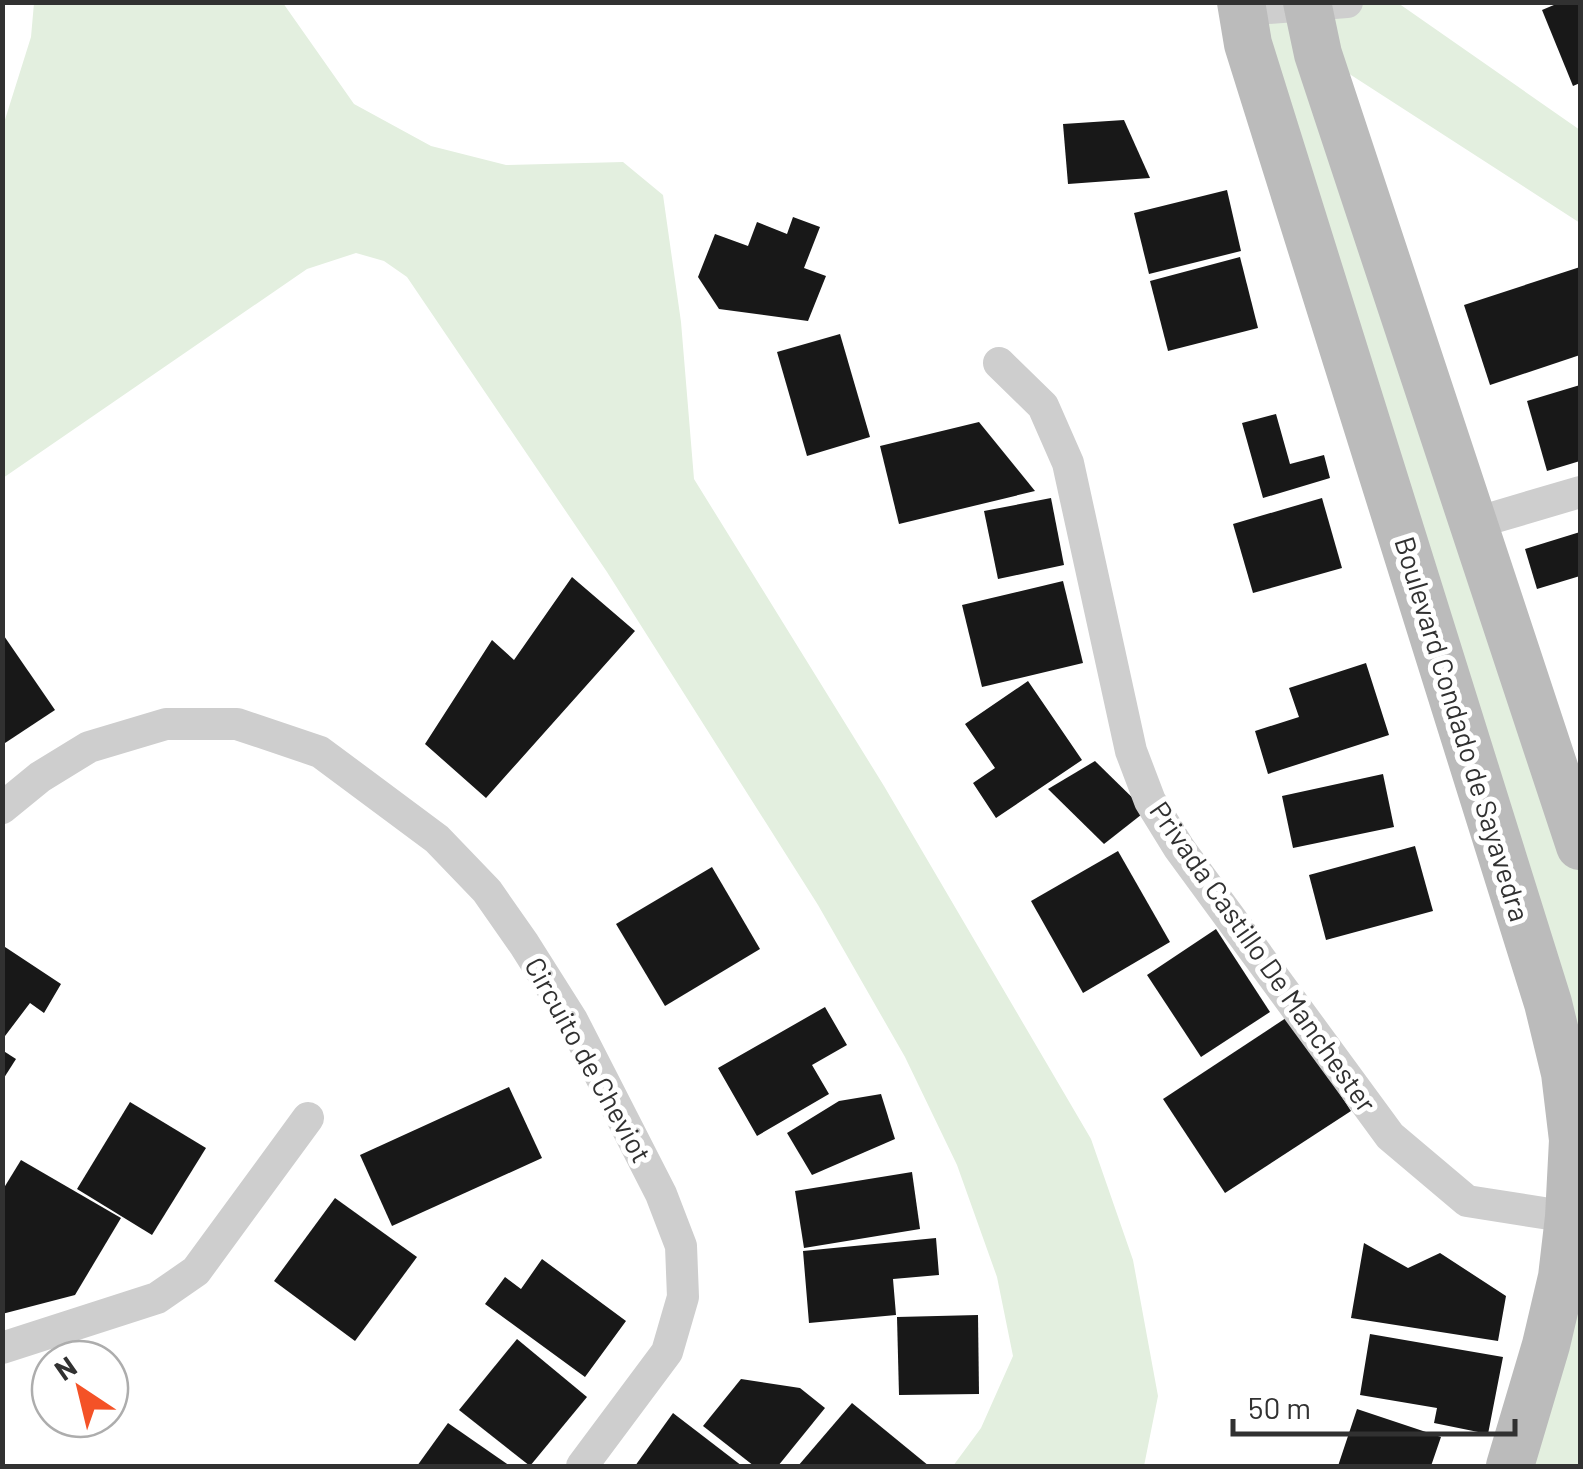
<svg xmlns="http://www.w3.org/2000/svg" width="1583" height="1469" font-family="Barlow,sans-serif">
  <rect width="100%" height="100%" fill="#fff"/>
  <g fill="#e3efdf">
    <polygon points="1347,2 1398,3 1580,130 1580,223 1320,55 1580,846 1580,1466 1510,1466 1573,1140 1242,10"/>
    <polygon points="34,3 283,3 354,104 431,146 506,165 623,162 663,195 681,322 694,479 884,786 1091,1139 1133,1260 1158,1396 1144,1466 953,1466 981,1428 1013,1356 997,1277 957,1165 905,1057 818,905 607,572 407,277 384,261 356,253 307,269 3,478 3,126 31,37"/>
  </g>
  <g fill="#181818">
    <polygon points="1561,2 1580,2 1580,83 1573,86 1542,10"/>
    <polygon points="1124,120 1150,178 1068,184 1063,124"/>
    <polygon points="1227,190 1241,251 1149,274 1134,213"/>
    <polygon points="793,217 820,227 804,268 826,276 808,321 719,309 698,277 715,234 748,246 757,222 787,234"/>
    <polygon points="1240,257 1258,328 1168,351 1150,281"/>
    <polygon points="1580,267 1580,355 1490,385 1464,305"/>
    <polygon points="840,334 870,437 807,456 777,352"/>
    <polygon points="1580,385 1580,461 1547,471 1527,401"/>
    <polygon points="1276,414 1290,464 1324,455 1330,478 1263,498 1242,423"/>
    <polygon points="979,422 1035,491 899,524 880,446"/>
    <polygon points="1051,498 1064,565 998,579 984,511"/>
    <polygon points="1322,498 1342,568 1253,593 1233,524"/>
    <polygon points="1580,532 1580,576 1537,589 1525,549"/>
    <polygon points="572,577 635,631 486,798 425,744 492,640 514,660"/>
    <polygon points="1063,581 1083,663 982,687 962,605"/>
    <polygon points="2,633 55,710 2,745"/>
    <polygon points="1366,663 1389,735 1268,774 1255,731 1299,717 1289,688"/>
    <polygon points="1028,681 1082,760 996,818 973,783 995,768 965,724"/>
    <polygon points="1095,761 1146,811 1104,844 1048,789"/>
    <polygon points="1383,774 1394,827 1293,848 1282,796"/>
    <polygon points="1415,846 1433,911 1326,940 1309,875"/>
    <polygon points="1118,851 1170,942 1083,993 1031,901"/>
    <polygon points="712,867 760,949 665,1006 616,924"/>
    <polygon points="1216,929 1270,1012 1201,1057 1147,975"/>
    <polygon points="2,945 61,984 44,1013 30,1003 2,1040"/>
    <polygon points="825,1007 847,1045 812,1065 829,1094 757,1136 718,1068"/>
    <polygon points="1289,1016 1351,1111 1225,1193 1163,1099"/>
    <polygon points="2,1050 16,1059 2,1081"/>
    <polygon points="509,1087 542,1158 392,1226 360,1155"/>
    <polygon points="881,1094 895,1139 812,1175 787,1133 839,1101"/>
    <polygon points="130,1102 206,1148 152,1235 77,1189"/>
    <polygon points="21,1160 121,1218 75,1295 2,1314 2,1191"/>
    <polygon points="912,1172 920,1229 804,1248 795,1191"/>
    <polygon points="335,1198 417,1257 355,1341 274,1281"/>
    <polygon points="936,1238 939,1275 893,1279 896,1315 809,1323 803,1251"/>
    <polygon points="1364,1243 1408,1268 1440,1253 1506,1296 1498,1341 1351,1318"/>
    <polygon points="542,1259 626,1321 585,1377 485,1304 505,1277 521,1289"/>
    <polygon points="978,1315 979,1394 899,1395 897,1317"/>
    <polygon points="1370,1334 1503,1357 1488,1434 1434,1423 1437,1408 1360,1395"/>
    <polygon points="517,1339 587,1397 530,1466 459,1410"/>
    <polygon points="741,1379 800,1388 825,1408 778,1466 754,1466 703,1426"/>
    <polygon points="852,1403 929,1466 798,1466"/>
    <polygon points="1357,1409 1441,1437 1431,1466 1338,1466"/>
    <polygon points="673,1413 742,1466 635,1466"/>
    <polygon points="448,1423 510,1466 417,1466"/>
  </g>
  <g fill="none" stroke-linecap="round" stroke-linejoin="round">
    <g stroke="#cecece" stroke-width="32">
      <polyline points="1242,10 1347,2"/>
      <polyline points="999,363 1043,406 1068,463 1131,751 1150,801 1179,848 1390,1136 1467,1201 1569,1217"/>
      <polyline points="1475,523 1580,492"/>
      <polyline points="2,808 40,777 89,747 166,724 237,724 320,752 437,839 487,891 524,944 572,1020 661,1194 681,1246 683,1297 667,1352 582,1466"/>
      <polyline points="2,1348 157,1298 196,1271 308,1118"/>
    </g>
    <g stroke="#bbb" stroke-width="48">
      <polyline points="1241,2 1248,44 1548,1003 1565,1073 1573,1140 1569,1217 1562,1277 1546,1345 1510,1466"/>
      <polyline points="1307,2 1318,54 1580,846"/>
    </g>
  </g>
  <g text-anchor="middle" stroke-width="10" stroke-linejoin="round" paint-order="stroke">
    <g font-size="28" fill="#313131" stroke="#fff">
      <text transform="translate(1462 729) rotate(73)" y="10">Boulevard Condado de Sayavedra</text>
      <text transform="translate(1263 957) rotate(55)" y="10">Privada Castillo De Manchester</text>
      <text transform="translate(588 1060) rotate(61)" y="10">Circuito de Cheviot</text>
    </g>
  </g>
  <rect width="1583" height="1469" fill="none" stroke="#313131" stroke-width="10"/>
  <g transform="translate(80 1389) rotate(325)"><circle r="48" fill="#ffffff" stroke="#adadad" stroke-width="2.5"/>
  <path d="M0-8L18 38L0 25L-18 38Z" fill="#f45227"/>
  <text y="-15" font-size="28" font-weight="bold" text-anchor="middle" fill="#313131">N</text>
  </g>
  <path d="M1233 1419v15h282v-15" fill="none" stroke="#313131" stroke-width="5"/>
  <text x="1248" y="1419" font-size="30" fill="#313131" stroke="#ffffff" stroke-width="8" paint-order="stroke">50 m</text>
</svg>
